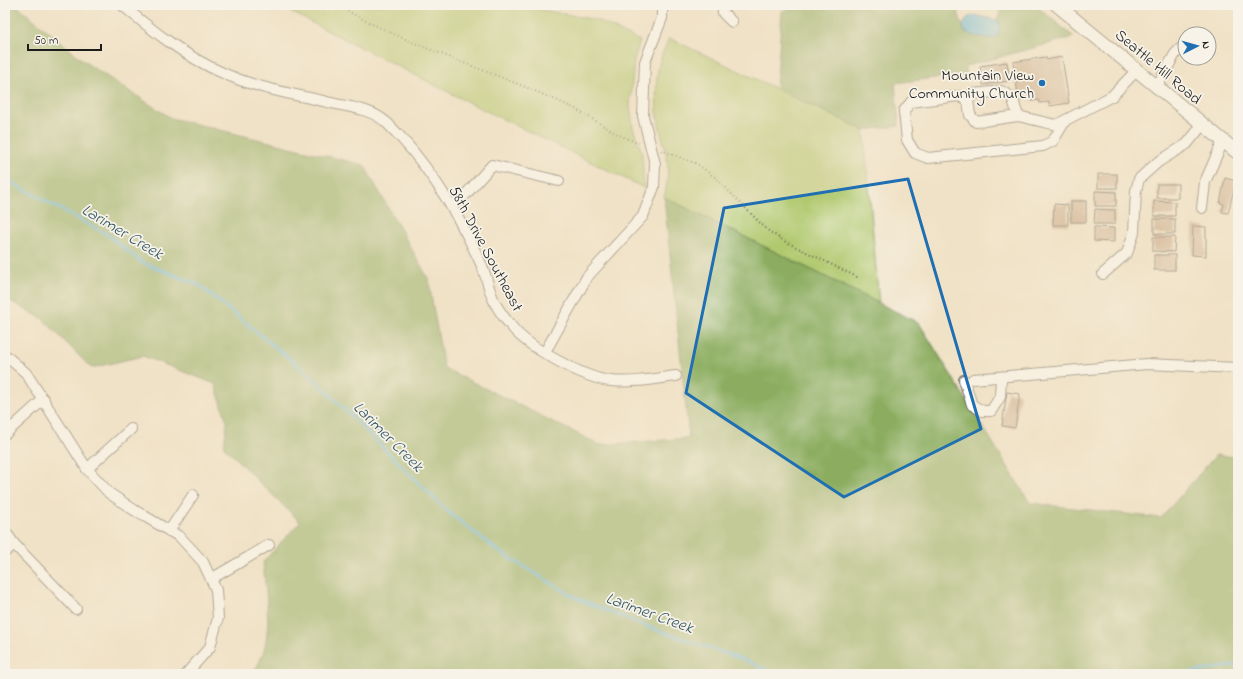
<svg xmlns="http://www.w3.org/2000/svg" width="1243" height="679" font-family="'Indie Flower',sans-serif">
  <rect width="100%" height="100%" fill="#f7f3e8"/>
  <filter id="ink" filterUnits="userSpaceOnUse"><feTurbulence type="fractalNoise" baseFrequency=".025" numOctaves="2"/><feDisplacementMap in="SourceGraphic" scale="8" xChannelSelector="R" yChannelSelector="G"/><feConvolveMatrix kernelMatrix="1 2 1 2 8 2 1 2 1" color-interpolation-filters="sRGB"/></filter>
  <filter id="wash" filterUnits="userSpaceOnUse"><feTurbulence type="fractalNoise" baseFrequency=".012" numOctaves="4" result="noise"/><feDisplacementMap in="SourceGraphic" scale="16" xChannelSelector="R" yChannelSelector="G"/><feGaussianBlur stdDeviation="0.9" result="paint"/><feColorMatrix in="noise" values="0 0 0 0 0 0 0 0 0 0 0 0 0 0 0 0 0 1.4 0 .05"/><feComposite in="paint" operator="in"/></filter>
  <g filter="url(#wash)">
    <rect width="100%" height="100%" fill="#f0e2c6"/>
    <g fill="#b0c96e" stroke="#667245">
      <polygon points="277,5 515,5 597,20 640,41 634,60 630,106 633,128 642,152 644,188 470,103"/>
      <path d="M669,38L864,130L879,304L664,197C673,163 664,151 658,119C655,106 656,73 660,61C662,53 666,46 669,38Z"/>
    </g>
    <g fill="#8cad61" stroke="#54643e">
      <path d="M5,5H16L89,65L171,118L364,165L428,278L444,368L600,445L689,438L664,197L919,323L1030,503L1161,518L1216,455L1238,457V674H252C276,643 266,599 263,562L300,522L224,447L227,422L215,384L143,356L91,368L43,319L5,298Z"/>
      <polygon points="805,5 956,5 964,31 1000,23 997,20 1003,5 1031,5 1041,10 1074,37 966,66 966,74 895,83 899,126 864,130 776,89 782,11"/>
    </g>
    <polygon fill="#5bb5d9" stroke="#3c687a" points="973,15 997,20 1000,22 999,34 993,39 972,35 964,31 963,26 967,18"/>
    <g fill="none" stroke-linecap="round" stroke-linejoin="round">
      <g stroke="#5bb5d9" stroke-width="3">
        <polyline points="5,179 108,235 141,262 199,285 311,376 447,511 498,551 576,598 648,627 742,659 776,674"/>
        <polyline points="1180,674 1238,665"/>
      </g>
    </g>
    <g id="blocks">
      <g fill="#c4a080">
        <polygon points="1046,57 1046,60 1062,57 1069,103 1050,106 1049,102 1040,103 1039,100 1032,101 1032,98 1019,100 1013,62"/>
        <polygon points="1007,62 1010,81 983,85 980,66"/>
        <rect x="1098" y="174" width="19" height="14"/>
        <polygon points="1225,178 1236,181 1228,213 1222,212 1224,204 1220,203"/>
        <rect x="1157" y="184" width="21" height="14"/>
        <polygon points="1095,191 1116,192 1116,206 1095,206"/>
        <rect x="1071" y="201" width="15" height="21"/>
        <polygon points="1154,201 1175,202 1175,216 1154,216"/>
        <polygon points="1054,204 1068,205 1068,225 1053,225"/>
        <polygon points="1095,209 1115,210 1115,224 1094,224"/>
        <rect x="1154" y="219" width="21" height="15"/>
        <polygon points="1193,226 1206,227 1206,256 1192,255"/>
        <polygon points="1094,227 1114,228 1114,242 1094,241"/>
        <polygon points="1153,237 1175,237 1174,252 1153,251"/>
        <rect x="1154" y="255" width="21" height="15"/>
        <polygon points="1007,392 1020,394 1015,428 1002,426"/>
      </g>
    </g>
  </g>
  <g filter="url(#ink)">
    <use href="#blocks" fill-opacity="0" stroke="#666158" stroke-width="1"/>
    <g fill="none" stroke-linecap="round" stroke-linejoin="round">
      <defs>
        <g id="minor">
          <path d="M122,5C153,31 186,57 223,73C255,88 293,94 327,102C347,107 371,108 387,123C428,163 459,215 482,266C487,278 489,292 495,303C499,311 506,320 512,327C527,347 586,379 611,381C633,383 654,379 676,376"/>
          <polyline points="722,5 723,13 732,22"/>
          <polyline points="1157,86 1175,54 1185,44"/>
          <polyline points="968,101 959,96 911,102 904,111 907,140 915,153 928,158 1043,146 1053,141 1065,121"/>
          <polyline points="1018,116 1012,97 1001,91 973,94 968,101 970,115 976,122 1018,116 1056,125 1112,96 1137,70"/>
          <polyline points="451,206 467,193 492,165 559,181"/>
          <polyline points="1202,208 1205,182 1223,141"/>
          <polyline points="1103,274 1127,253 1134,233 1136,191 1139,179 1158,162 1187,144 1203,124"/>
          <polyline points="545,352 587,277 643,216 654,187 655,164 643,116 645,62 662,18 662,5"/>
          <polyline points="5,355 26,373 87,469 109,493 134,510 180,537 203,562 216,590 218,618 210,647 186,674"/>
          <polyline points="973,379 1147,364 1238,368"/>
          <polyline points="964,380 972,405 983,411 991,411 1000,397 1001,377"/>
          <polyline points="5,434 44,399"/>
          <polyline points="87,469 131,429"/>
          <polyline points="5,531 14,544 76,609"/>
          <polyline points="169,531 193,495"/>
          <polyline points="5,552 14,544"/>
          <polyline points="211,579 269,545"/>
        </g>
        <polyline id="major" points="1057,5 1238,153"/>
      </defs>
      <use href="#minor" stroke="#666158" stroke-width="12"/>
      <use href="#major" stroke="#666158" stroke-width="15"/>
      <g stroke="#666158" stroke-width="2" stroke-dasharray="1 3" stroke-linecap="butt">
        <path d="M337,5C409,47 491,70 567,105C591,116 613,135 639,143"/>
        <polyline points="661,150 697,164 716,178 766,229 784,241 859,278"/>
      </g>
      <use href="#minor" stroke="#fff" stroke-width="10"/>
      <use href="#major" stroke="#fff" stroke-width="13"/>
    </g>
  </g>
  <path d="M0 0H1243V679H0ZM908,179L981,429L844,497L686,393L724,208Z" fill="#f0e2c6" fill-opacity=".55" fill-rule="evenodd"/>
  <path fill="none" stroke="#1f6fb2" stroke-width="3" stroke-linejoin="round" d="M908,179L981,429L844,497L686,393L724,208Z"/>
  <circle fill="#1f6fb2" stroke="#f7f3e8" stroke-width="1.5" cx="1042" cy="83" r="4"/>
  <g text-anchor="middle" stroke-width="3.5" stroke-linejoin="round" paint-order="stroke">
    <g font-size="16" fill="#1c1c1c" stroke="#f7f3e8">
      <text transform="translate(1159 66) rotate(40)" y="6">Seattle Hill Road</text>
      <text transform="translate(487 248) rotate(62)" y="6">58th Drive Southeast</text>
    </g>
    <g font-size="16" fill="#1c1c1c" stroke="#f7f3e8" text-anchor="end">
      <text x="1034" y="80">Mountain View<tspan x="1034" dy="18">Community Church</tspan></text>
    </g>
    <g font-size="17" font-style="italic" fill="#355968" stroke="#f7f3e8">
      <text transform="translate(123 231) rotate(31)" y="6">Larimer Creek</text>
      <text transform="translate(389 436) rotate(45)" y="6">Larimer Creek</text>
      <text transform="translate(650 612) rotate(20)" y="6">Larimer Creek</text>
    </g>
  </g>
  <rect width="1243" height="679" fill="none" stroke="#f7f3e8" stroke-width="20"/>
  <g transform="translate(1197 46) rotate(84)"><circle r="19" fill="#f7f3e8" stroke="#9f9d96"/>
  <path d="M0-3L7 15L0 10L-7 15Z" fill="#1f6fb2"/>
  <text y="-6" font-size="11" font-weight="bold" text-anchor="middle" fill="#1c1c1c">N</text>
  </g>
  <path d="M28 44v6h73v-6" fill="none" stroke="#1c1c1c" stroke-width="2"/>
  <text x="34" y="44" font-size="12" fill="#1c1c1c" stroke="#f7f3e8" stroke-width="3" paint-order="stroke">50 m</text>
</svg>
